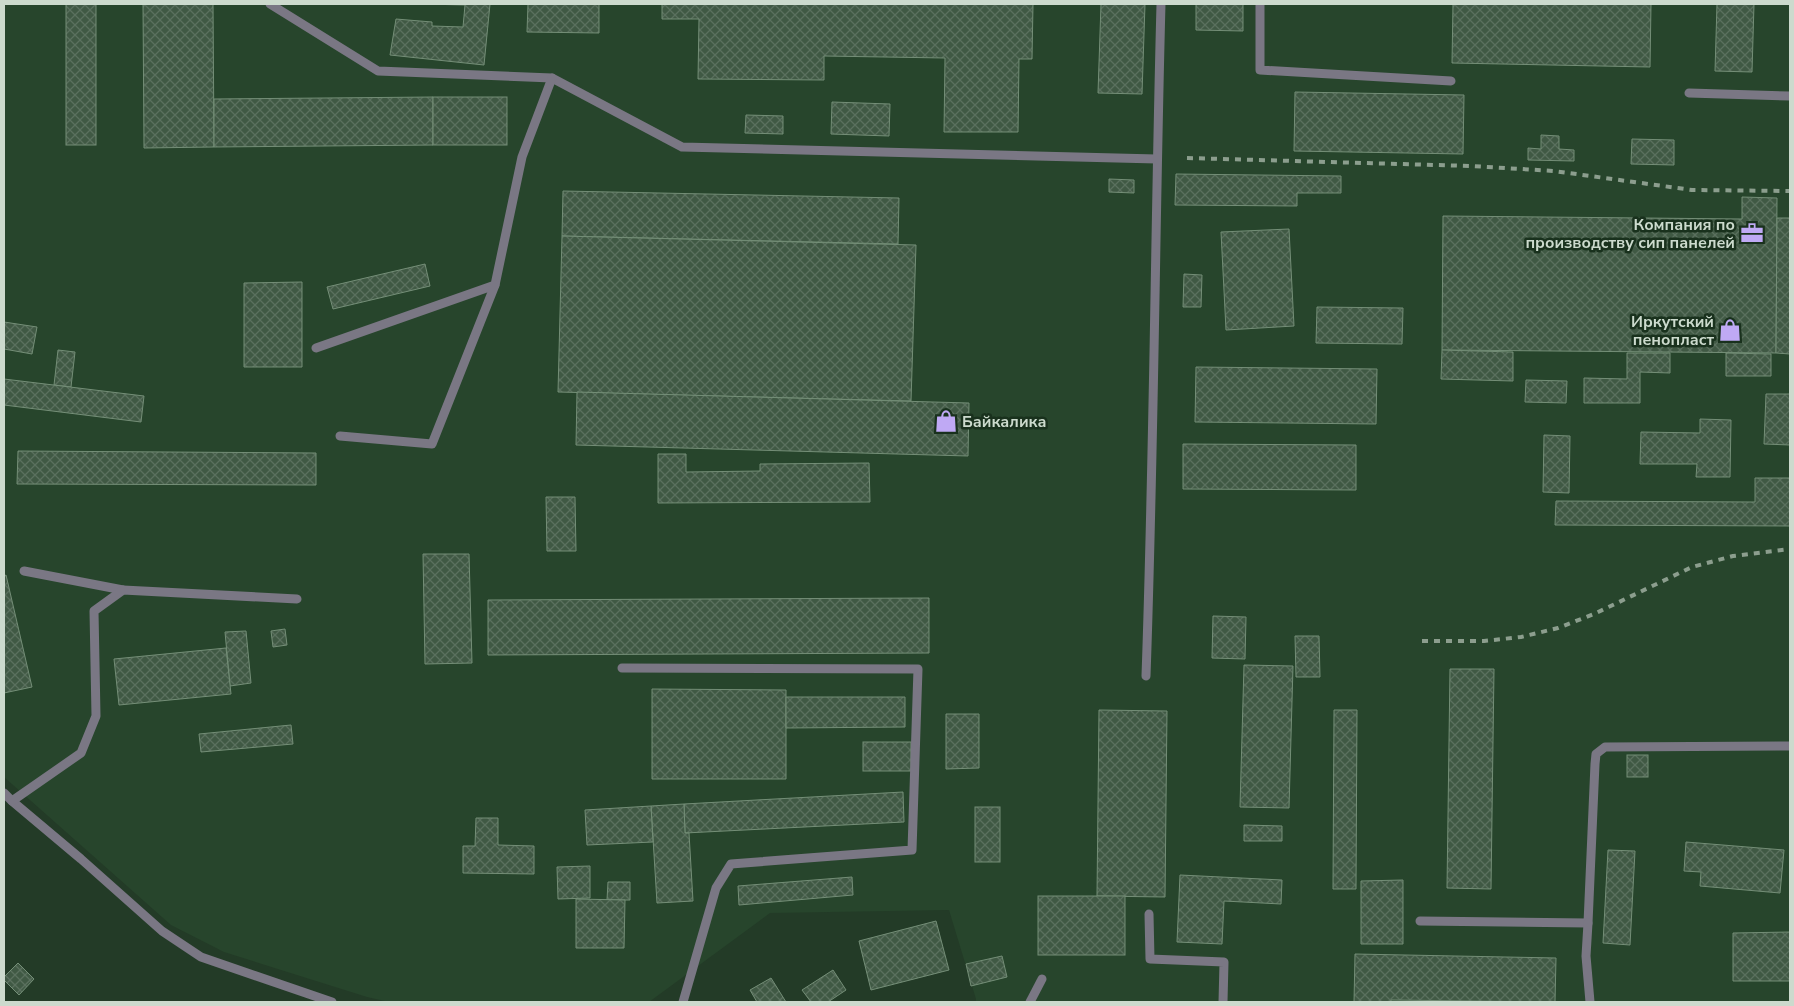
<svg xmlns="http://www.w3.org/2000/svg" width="1794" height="1006" font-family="'Nunito Sans',sans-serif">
  <defs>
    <pattern id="building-cross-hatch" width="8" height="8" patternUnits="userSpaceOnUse" patternTransform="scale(1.25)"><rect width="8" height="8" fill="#405944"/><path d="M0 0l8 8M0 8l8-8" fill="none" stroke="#5a705e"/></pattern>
  </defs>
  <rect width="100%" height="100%" fill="#233b27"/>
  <polygon fill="#27452c" points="4,4 1790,4 1790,1002 976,1002 976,999 949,910 770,913 649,1002 389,1002 367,997 224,952 171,925 4,777"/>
  <g fill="url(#building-cross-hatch)" stroke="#748e77">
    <rect x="66" y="4" width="30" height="141"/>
    <polygon points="143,4 213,4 214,147 144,148"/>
    <polygon points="425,4 490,4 484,65 390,55 396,19 432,22 432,26 463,27 465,5"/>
    <polygon points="528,4 599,4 599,33 527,32"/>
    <polygon points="662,4 1033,4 1032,59 1019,59 1018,132 944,132 945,58 824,56 824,80 698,79 699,19 662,19"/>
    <polygon points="1101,4 1145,4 1142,94 1098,93"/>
    <polygon points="1196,4 1243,4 1243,31 1196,30"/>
    <polygon points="1453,4 1651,4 1650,67 1452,63"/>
    <polygon points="1717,4 1754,4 1752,72 1715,71"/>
    <polygon points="1295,92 1464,95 1463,154 1294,151"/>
    <polygon points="433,97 433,145 214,147 214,99"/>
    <rect x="433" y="97" width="74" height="48"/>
    <polygon points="832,102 890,104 889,136 831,134"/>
    <polygon points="746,115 783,116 783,134 745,133"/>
    <polygon points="1541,135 1559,136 1559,149 1574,150 1574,161 1528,160 1528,148 1541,149"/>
    <polygon points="1632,139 1674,140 1674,165 1631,164"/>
    <polygon points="1176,174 1341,176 1341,193 1297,193 1297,206 1175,205"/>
    <polygon points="1109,179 1134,180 1134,193 1109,192"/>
    <polygon points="563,191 899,198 898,244 562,236"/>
    <polygon points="1742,197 1777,198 1776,353 1442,350 1443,216 1742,219"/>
    <polygon points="1777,218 1790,218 1790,354 1776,353"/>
    <polygon points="1289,229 1294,326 1226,330 1221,232"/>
    <polygon points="562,236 916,245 911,401 558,392"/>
    <polygon points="425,264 430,286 333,309 327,287"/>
    <polygon points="1184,274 1202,275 1201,307 1183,307"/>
    <polygon points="302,282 302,367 244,367 244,283"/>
    <polygon points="1317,307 1403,308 1402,344 1316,343"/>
    <polygon points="4,322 37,327 32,354 4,349"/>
    <polygon points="58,350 75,352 71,387 54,385"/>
    <polygon points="1442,350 1513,352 1513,381 1441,379"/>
    <polygon points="1627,353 1670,353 1670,373 1640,372 1640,403 1584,403 1584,378 1627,379"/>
    <polygon points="1726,353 1771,354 1771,376 1726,376"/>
    <polygon points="1196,367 1377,369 1376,424 1195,422"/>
    <polygon points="4,379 144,396 141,422 4,405"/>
    <polygon points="1526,380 1567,381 1566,403 1525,402"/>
    <polygon points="577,392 969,403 968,456 576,445"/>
    <polygon points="1766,394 1790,394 1790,445 1764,444"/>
    <polygon points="1700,419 1731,420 1730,477 1696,477 1697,464 1640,464 1641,432 1700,433"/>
    <polygon points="1544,435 1570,436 1569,493 1543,492"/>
    <polygon points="1183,444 1356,445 1356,490 1183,489"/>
    <polygon points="18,451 316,453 316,485 17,484"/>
    <polygon points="658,454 686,454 686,472 760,471 760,464 869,463 870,502 658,503"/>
    <polygon points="1755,478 1790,478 1790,526 1555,525 1556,501 1755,502"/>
    <polygon points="546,497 575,497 576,551 547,551"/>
    <polygon points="423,554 469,554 472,663 425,664"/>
    <polygon points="6,575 32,687 4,693 4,576"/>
    <polygon points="929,598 929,653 488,655 488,600"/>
    <polygon points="1213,616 1246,617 1245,659 1212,658"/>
    <polygon points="285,629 287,645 273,647 271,631"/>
    <polygon points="246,631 251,683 230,686 225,632"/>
    <polygon points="1295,636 1319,636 1320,677 1296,677"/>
    <polygon points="226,648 231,694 119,705 114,659"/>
    <polygon points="1244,665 1293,666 1289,808 1240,807"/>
    <polygon points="1450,669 1494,669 1491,889 1447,888"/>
    <polygon points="652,689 786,690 786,779 652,779"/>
    <polygon points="786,697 905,697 905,727 786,728"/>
    <polygon points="1099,710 1167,711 1165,897 1097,896"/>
    <polygon points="1334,710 1357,710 1356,889 1333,889"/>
    <polygon points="946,714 979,714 979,768 946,769"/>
    <polygon points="291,725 293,744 201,752 199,734"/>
    <rect x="863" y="742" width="48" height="29"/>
    <rect x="1627" y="755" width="21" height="22"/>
    <polygon points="903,792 904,822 685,833 684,804"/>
    <polygon points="684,804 685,833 689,833 693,901 657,903 651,806"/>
    <polygon points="651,806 653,842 587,845 585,810"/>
    <rect x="975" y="807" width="25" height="55"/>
    <polygon points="476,818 498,818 498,845 534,846 534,874 463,873 463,846 475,846"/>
    <polygon points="1244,825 1282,826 1282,841 1244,841"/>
    <polygon points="1686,842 1784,850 1780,893 1700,886 1701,872 1684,871"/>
    <polygon points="1608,850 1635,851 1630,945 1603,943"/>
    <polygon points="590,866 590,898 558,899 557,867"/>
    <polygon points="1180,875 1282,880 1281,904 1224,901 1222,944 1177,942"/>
    <polygon points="852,877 853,895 739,905 738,886"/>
    <polygon points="1403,880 1403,944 1361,944 1361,881"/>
    <polygon points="608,882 630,882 630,900 607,900"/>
    <rect x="1038" y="896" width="87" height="59"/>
    <polygon points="576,899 625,900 624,948 576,948"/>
    <polygon points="936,921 949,970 871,990 859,941"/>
    <polygon points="1790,932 1790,981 1733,981 1733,933"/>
    <polygon points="1355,954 1556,958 1555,1002 1391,1000 1391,1002 1354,1002"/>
    <polygon points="1002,956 1007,977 971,986 966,964"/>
    <polygon points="18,963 34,979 19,995 4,980 4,977"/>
    <polygon points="833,970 846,990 828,1002 811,1002 802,990"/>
    <polygon points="771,978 786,1002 757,1002 750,990"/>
  </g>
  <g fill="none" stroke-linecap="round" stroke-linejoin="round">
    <g stroke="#7a7784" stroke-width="9">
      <polyline points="270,4 378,71 552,78 682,147 1157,159"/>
      <polyline points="1260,4 1260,70 1451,81"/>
      <polyline points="1689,93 1790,96"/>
      <polyline points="316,348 495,285 522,157 552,78"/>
      <polyline points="340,436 432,444 495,285"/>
      <polyline points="24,571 123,590"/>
      <polyline points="622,668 918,669 912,850 731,864 716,888 683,1002"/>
      <path d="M1146,676C1154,452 1155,228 1161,4"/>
      <polyline points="4,793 12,801 81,859 162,931 201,957 332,1002"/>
      <polyline points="12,801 81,753 96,716 94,611 123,590 297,599"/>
      <polyline points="1149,914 1150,959 1224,962 1223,1002"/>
      <polyline points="1420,921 1588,923 1595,764 1596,754 1605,747 1790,746"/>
      <polyline points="1588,923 1586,956 1590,1002"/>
      <polyline points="1030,1002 1042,979"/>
    </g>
    <g stroke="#8c9e8e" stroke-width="4" stroke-dasharray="6 6" stroke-linecap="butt">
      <polyline points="1187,158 1471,166 1554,171 1692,190 1790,191"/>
      <polyline points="1422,641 1484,641 1521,637 1558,628 1594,614 1692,567 1733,556 1790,549"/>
    </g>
  </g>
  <defs>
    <symbol id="office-bare" viewBox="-9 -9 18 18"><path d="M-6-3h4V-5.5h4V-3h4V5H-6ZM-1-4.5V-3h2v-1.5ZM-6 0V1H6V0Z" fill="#bfa9f4" stroke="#19311d" stroke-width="2.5" paint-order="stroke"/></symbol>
    <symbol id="shop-bare" viewBox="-9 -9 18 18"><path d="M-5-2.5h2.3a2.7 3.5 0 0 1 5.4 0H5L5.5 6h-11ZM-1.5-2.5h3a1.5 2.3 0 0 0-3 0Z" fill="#bfa9f4" stroke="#19311d" stroke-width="2.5" paint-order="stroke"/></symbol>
  </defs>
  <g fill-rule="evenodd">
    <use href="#office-bare" x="1736" y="217" width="32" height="32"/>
    <use href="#shop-bare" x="1714" y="314" width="32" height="32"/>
    <use href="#shop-bare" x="930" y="405" width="32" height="32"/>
  </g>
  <g text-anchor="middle" stroke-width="5" stroke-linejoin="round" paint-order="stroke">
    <g font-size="16" font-weight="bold" fill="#ccdacd" stroke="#19311d" text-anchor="end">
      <text x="1735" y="230">Компания по<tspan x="1735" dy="18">производству сип панелей</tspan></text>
      <text x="1714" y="327">Иркутский<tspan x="1714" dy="18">пенопласт</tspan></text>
      <text x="962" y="427" text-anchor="start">Байкалика</text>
    </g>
  </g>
  <rect width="1794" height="1006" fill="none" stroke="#ccdacd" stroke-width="10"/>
</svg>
